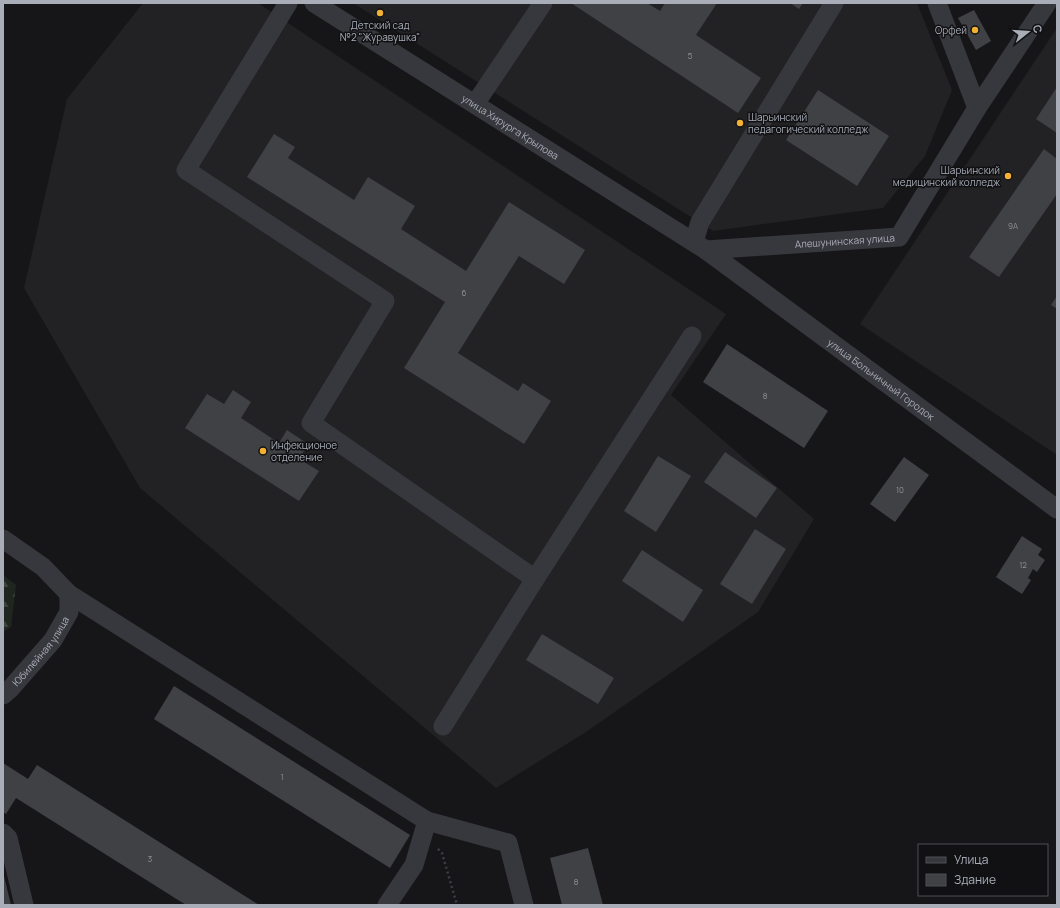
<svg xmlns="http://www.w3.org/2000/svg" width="1060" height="908" font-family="Manrope,sans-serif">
  <defs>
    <pattern id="forest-firs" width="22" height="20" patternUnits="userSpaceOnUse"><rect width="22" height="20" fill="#1e261f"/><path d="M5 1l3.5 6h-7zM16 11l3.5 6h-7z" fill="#3c433d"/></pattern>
  </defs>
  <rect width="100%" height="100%" fill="#161618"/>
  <g fill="#222225">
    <polygon points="143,3 258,3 726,314 671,395 814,519 758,612 586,732 496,788 140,488 24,288 67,99"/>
    <polygon points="353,3 917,3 952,90 925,156 883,208 713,231"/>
    <polygon points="1057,28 1057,455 860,324"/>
  </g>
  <polygon fill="url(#forest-firs)" points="3,575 16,585 11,627 3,632"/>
  <g fill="#404145">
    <polygon points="571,3 647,3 660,11 665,3 717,3 696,35 761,78 738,113"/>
    <polygon points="790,3 803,3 799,9"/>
    <polygon points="974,10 991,41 976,50 958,18"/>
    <polygon points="1057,87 1057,133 1036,119"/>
    <polygon points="818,90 889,136 857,186 786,140"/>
    <polygon points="274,134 295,147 288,158 354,200 368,177 415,206 401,229 466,271 509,202 585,250 564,284 519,256 458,353 518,391 523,383 551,401 524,444 404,368 445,302 247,177"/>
    <polygon points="1044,149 1057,159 1057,194 999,277 969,257"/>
    <polygon points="1057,296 1057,309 1051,305"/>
    <polygon points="727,344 828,411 804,448 703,382"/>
    <polygon points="233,390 251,402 241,418 279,443 287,430 308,444 299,459 319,471 299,501 185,428 207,394 224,404"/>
    <polygon points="725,452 777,488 756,518 704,482"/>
    <polygon points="658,456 691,476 656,532 624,511"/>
    <polygon points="904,457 929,475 895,522 870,504"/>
    <polygon points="755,529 786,549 752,604 720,584"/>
    <polygon points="1022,536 1042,549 1038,555 1045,560 1037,572 1033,569 1028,578 1031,580 1022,594 996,577"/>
    <polygon points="642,550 703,590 683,622 622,581"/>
    <polygon points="542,634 614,678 598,704 526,660"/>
    <polygon points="174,686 410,835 390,868 154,719"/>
    <polygon points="3,763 28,779 37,765 259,905 186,905 16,798 6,814 3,812"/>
    <polygon points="588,848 603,905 562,905 550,858"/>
    <polygon points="3,876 4,876 11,905 3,905"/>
  </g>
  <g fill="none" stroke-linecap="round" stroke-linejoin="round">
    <polyline stroke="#3d3f44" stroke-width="2.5" stroke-dasharray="2 3" stroke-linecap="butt" points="438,849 442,853 457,905"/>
    <g stroke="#37383d" stroke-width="19">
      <polyline points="288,3 186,170 385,301 311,423 535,579"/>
      <path id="s1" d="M314,3L706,250L1057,509"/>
      <polyline points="937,3 977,108"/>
      <polyline points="475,104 543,3"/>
      <polyline points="694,242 700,222 834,3"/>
      <path id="s2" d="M706,250L899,237L977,108L1047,3"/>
      <polyline points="3,539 43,567 69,594 427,821 414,865 387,905"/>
      <path id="s3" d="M3,695L11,688L53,640L69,612V594"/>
      <polyline points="443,726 535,579 692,336"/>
      <polyline points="427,821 508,843 524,905"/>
      <polyline points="3,833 8,838 24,905"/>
    </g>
  </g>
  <g fill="#f2b134" stroke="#111113" stroke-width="1.5">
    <circle cx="380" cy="13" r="4"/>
    <circle cx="975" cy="30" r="4"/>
    <circle cx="740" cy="123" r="4"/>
    <circle cx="1008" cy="176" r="4"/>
    <circle cx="263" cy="451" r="4"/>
  </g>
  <g text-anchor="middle" stroke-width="3" stroke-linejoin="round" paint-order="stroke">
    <g font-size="8" fill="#8e929b">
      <text x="690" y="59">5</text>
      <text x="1013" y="229">9А</text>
      <text x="464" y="296">6</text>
      <text x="765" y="399">8</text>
      <text x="900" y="493">10</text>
      <text x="1023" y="568">12</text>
      <text x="282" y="780">1</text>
      <text x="150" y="862">3</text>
      <text x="576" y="885">8</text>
    </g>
    <g font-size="10" fill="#a8adb8" stroke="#111113" text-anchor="end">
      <text x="380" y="29" text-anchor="middle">Детский сад<tspan x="380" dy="12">№2 "Журавушка"</tspan></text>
      <text x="967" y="34">Орфей</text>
      <text x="748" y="121" text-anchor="start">Шарьинский<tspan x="748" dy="12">педагогический колледж</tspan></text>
      <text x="1000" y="174">Шарьинский<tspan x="1000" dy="12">медицинский колледж</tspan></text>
      <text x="271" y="449" text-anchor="start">Инфекционое<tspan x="271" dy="12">отделение</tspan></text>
    </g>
    <g font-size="10" fill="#a8adb8" stroke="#111113">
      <text dy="4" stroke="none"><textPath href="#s1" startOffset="232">улица Хирурга Крылова</textPath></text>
      <text dy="4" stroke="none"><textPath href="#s2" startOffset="139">Алешунинская улица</textPath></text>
      <text dy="4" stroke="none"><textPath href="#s1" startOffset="681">улица Больничный Городок</textPath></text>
      <text dy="4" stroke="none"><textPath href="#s3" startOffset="58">Юбилейная улица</textPath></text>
    </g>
  </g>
  <rect width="1060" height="908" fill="none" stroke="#a8adb8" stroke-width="8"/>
  <rect x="918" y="844" width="130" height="52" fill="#111113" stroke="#4d4f55"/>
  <rect x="926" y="857" width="20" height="6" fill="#37383d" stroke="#4d4f55"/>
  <text x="954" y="864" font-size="12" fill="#a8adb8">Улица</text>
  <rect x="926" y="874" width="20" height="12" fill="#404145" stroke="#4d4f55"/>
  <text x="954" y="884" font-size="12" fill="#a8adb8">Здание</text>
  <g transform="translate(1028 32) rotate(73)" stroke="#111113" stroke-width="3" paint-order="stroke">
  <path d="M0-3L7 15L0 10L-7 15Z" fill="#a8adb8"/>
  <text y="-6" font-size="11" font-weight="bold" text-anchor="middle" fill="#a8adb8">С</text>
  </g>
</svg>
